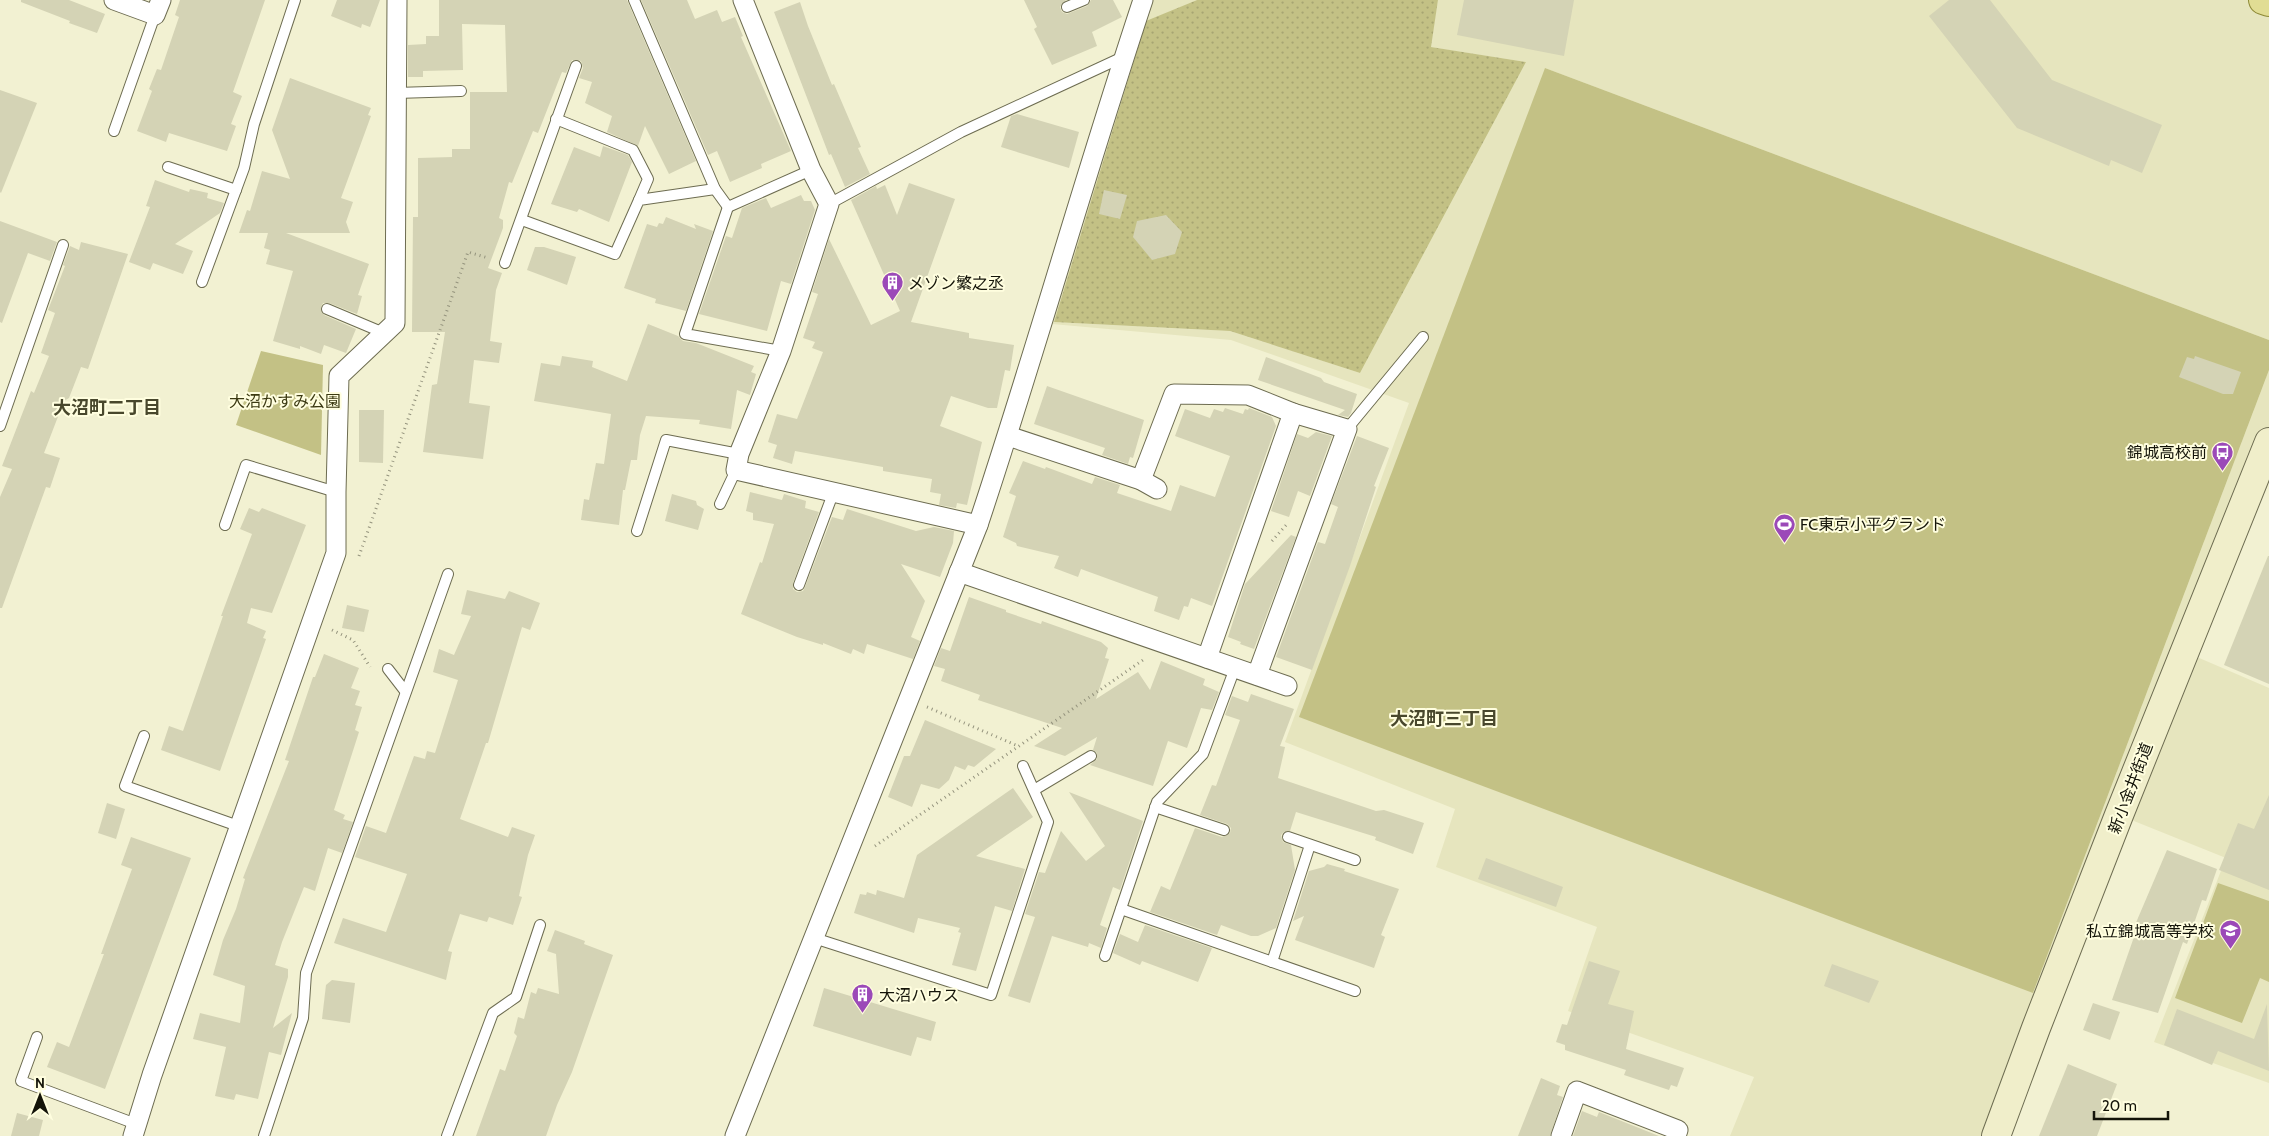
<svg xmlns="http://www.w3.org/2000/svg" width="2269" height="1136" font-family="Cabin,'Noto Sans JP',sans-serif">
  <defs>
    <pattern id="grass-dots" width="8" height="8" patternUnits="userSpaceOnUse" patternTransform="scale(1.25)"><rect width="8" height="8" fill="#c3c185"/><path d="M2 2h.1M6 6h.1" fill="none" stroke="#a7a572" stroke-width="1.8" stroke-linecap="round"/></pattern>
  </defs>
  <rect width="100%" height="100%" fill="#f2f1d2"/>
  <polygon fill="#e6e5be" points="1143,0 1197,0 1146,22 1054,322 1230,331 1360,373 1526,62 1430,47 1438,0 2263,0 2269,2 2269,340 1545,68 2033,993 2269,370 2269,442 2183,651 2269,688 2269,1083 2154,1042 2226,858 2119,815 1996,1136 1730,1136 1754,1077 1568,1011 1597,927 1436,867 1455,809 1285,742 1409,403 1231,340 1041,323"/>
  <polygon fill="url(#grass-dots)" points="1197,0 1438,0 1431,47 1526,62 1360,373 1230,331 1054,322 1146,21"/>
  <g fill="#c3c185">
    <polygon points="1545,68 2269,340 2269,370 2033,993 1299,717"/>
    <polygon points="261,351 323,365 321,455 236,425"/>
    <polygon points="2218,883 2269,901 2269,982 2260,978 2242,1023 2175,998"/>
  </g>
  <g fill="#d4d3b5">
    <polygon points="21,0 69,0 105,14 97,33 69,23 70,21 21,2"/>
    <polygon points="180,0 265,0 233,92 242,96 231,124 236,126 227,151 169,133 166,142 137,131 152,91 149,89 157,69 161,70 179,17 175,15"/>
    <polygon points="337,0 380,0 370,27 362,24 361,28 331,16"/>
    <polygon points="439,0 627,0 696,161 669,174 645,126 638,146 607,132 612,116 585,103 592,82 579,78 583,68 581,61 572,60 566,73 562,72 538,133 533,131 512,183 509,182 499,218 503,220 503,228 488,268 502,273 496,290 490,341 502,343 499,363 474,360 469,403 490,406 483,459 423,452 432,385 437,384 445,332 412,332 413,217 418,217 418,158 452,157 452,149 470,149 470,92 507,92 505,25 462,24 463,70 423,71 423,77 408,77 408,45 426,44 426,36 439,36"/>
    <polygon points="641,0 687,0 695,19 717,10 722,22 735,17 743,36 741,37 791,151 761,164 762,168 730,182 717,151 708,155"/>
    <polygon points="1024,0 1066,0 1060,7 1062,12 1067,14 1087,6 1091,0 1113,0 1122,17 1092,32 1097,46 1052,65 1034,29 1037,27"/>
    <polygon points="1464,0 1574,0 1564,56 1457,35"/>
    <polygon points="1949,0 1990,0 2052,80 2162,125 2142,173 2111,160 2109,166 2017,128 1929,16"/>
    <polygon points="800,2 808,26 832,85 834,84 861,147 858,148 870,174 845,187 831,154 829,155 774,12"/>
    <polygon points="290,78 371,108 368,115 371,116 341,198 353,202 346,222 350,233 286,233 369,264 358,295 362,296 357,314 329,303 323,303 321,307 324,315 356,329 346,353 324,345 321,354 300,346 300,349 273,341 293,271 266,264 270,250 264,248 268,233 239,233 247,210 250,211 262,171 290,179 272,130"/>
    <polygon points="0,90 37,103 1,193 0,192"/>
    <polygon points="1017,114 1079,132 1069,168 1001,147 1011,116"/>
    <polygon points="603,146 628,155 632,162 609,222 579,209 577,212 551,204 574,147 600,157"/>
    <polygon points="155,180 189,192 190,189 208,193 207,198 224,203 220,213 175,244 193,251 183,274 153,263 150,270 129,262 150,207 146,206"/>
    <polygon points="909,183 955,199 911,322 969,333 969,338 1014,345 1010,371 1005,370 997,408 988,408 951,396 940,426 982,442 967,505 957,503 956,508 939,505 941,494 930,492 932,479 883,471 883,467 795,451 792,464 773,458 777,445 768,442 777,414 797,419 823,352 812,348 815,342 803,338 818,294 812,292 829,239 871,325 900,311 851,200 876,186 877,189 885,185 897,215"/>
    <polygon points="1104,190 1127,195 1120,219 1099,214"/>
    <polygon points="801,195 804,201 811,201 815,210 791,284 781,281 767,331 699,314 726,236 732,238 742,208 766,198 771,208"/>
    <polygon points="1166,215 1182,232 1175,254 1152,260 1133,237 1137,221"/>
    <polygon points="666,217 696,229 694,224 713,231 686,311 655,303 656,299 624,288 647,224 657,227 659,223 663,224"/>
    <polygon points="0,221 57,242 50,261 28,253 2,323 0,322"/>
    <polygon points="81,242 128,254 88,369 81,367 69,398 64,401 44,453 60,458 50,488 46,487 2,608 0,608 0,497 12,469 2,466 31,391 34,393 49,356 41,353 55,313 48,310 65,266 63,265 70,246 79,250"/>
    <polygon points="535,247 544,247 576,257 567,285 527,270"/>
    <polygon points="648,324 678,336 683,341 696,343 754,366 751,372 756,374 750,395 737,390 731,429 699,424 700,420 646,416 640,435 637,460 631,460 625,490 623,490 619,525 581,520 584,499 589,500 596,463 604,464 611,414 534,401 541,363 560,366 562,356 593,361 592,367 627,381"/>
    <polygon points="2195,356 2241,372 2233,394 2223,394 2179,377 2187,357 2194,359"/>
    <polygon points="1266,357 1321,378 1324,382 1357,394 1351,413 1348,417 1338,415 1345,410 1258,380"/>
    <polygon points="1047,386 1144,420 1133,458 1130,457 1128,464 1102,455 1105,448 1034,424"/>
    <polygon points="1225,408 1243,414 1245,409 1248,410 1249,408 1272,417 1276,426 1212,606 1191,598 1188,607 1184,606 1179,620 1154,611 1158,597 1081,569 1078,577 1054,568 1059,556 1017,546 1016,543 1003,537 1016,496 1009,493 1023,461 1045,469 1046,467 1092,484 1095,477 1120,485 1117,493 1171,511 1180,485 1215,497 1230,456 1175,436 1185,409 1210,418 1214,409 1223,412"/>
    <polygon points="359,410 384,410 383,463 359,462"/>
    <polygon points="1316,432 1332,436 1310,496 1298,491 1289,517 1271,511 1297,434 1308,438"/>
    <polygon points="1357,436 1389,448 1374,486 1376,487 1350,566 1312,670 1276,657 1318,542 1325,544 1338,507 1331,504"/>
    <polygon points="750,492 782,500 784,494 806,501 805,508 819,512 793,583 793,589 797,592 803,591 805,587 832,517 843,520 847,509 916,531 934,527 954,531 953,543 940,577 901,564 925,601 911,637 920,641 913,659 867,644 864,654 853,649 851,654 823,643 823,645 797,637 741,614 760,562 762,563 774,524 753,520 753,513 746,511"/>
    <polygon points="672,494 696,501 697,505 704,509 698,530 665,521"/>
    <polygon points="249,508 259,512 262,508 306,525 272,613 251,608 247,623 266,631 263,638 266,639 220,771 161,750 169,726 183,731 223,616 221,616 252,534 240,529"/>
    <polygon points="1291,535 1296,537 1254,649 1240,644 1241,642 1228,637 1245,584"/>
    <polygon points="2268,556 2269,556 2269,684 2224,665"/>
    <polygon points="467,590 505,599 509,591 540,603 530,630 522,627 488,743 486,743 460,819 508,837 512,827 535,835 528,855 519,896 522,897 513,925 489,917 487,922 460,914 448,951 452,952 446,980 334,943 343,918 386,932 407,874 355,857 366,826 386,833 414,756 425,759 427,751 435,753 458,680 433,672 439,649 454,655 471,616 461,614"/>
    <polygon points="969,597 1006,610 1006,612 1041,624 1042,621 1101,642 1108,648 1105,658 1109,659 1096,699 1138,672 1150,690 1161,661 1205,679 1203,685 1219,692 1212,710 1201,708 1187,748 1168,741 1153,786 1090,765 1097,759 1097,753 1093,750 1097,737 1065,756 1034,746 1062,728 978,700 980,695 941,681 945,669 934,666 941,648 950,651"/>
    <polygon points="347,605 369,610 364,632 342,628"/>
    <polygon points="324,654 359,668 351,688 360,691 355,705 362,707 355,730 359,732 334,810 345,815 343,819 353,822 342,853 328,848 315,891 304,887 282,942 275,965 288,969 288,977 273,1028 292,1013 281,1055 269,1052 258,1099 236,1094 234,1100 215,1096 226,1047 193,1039 200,1013 240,1023 245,986 213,975 223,940 236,909 245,879 243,878 289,761 285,760 313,677 315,677"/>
    <polygon points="1251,694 1294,709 1280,746 1285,747 1278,778 1376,811 1384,810 1424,823 1413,854 1375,840 1376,837 1296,812 1290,831 1284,832 1281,835 1283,842 1291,845 1295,870 1276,928 1258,936 1251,936 1221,925 1217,935 1150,912 1161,886 1170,890 1195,828 1222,837 1230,833 1231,828 1227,824 1200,815 1212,785 1216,786 1240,720 1225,715 1232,696 1248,702"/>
    <polygon points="925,720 996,749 974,767 968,765 965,770 955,766 949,780 939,789 921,784 912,807 888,797 904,756 910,756"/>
    <polygon points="1013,788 1033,817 976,856 1025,869 1012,911 995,906 976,971 952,965 961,933 958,932 960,928 918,918 914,933 854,913 860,894 866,895 867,892 876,895 877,890 904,898 917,855"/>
    <polygon points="1069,792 1143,821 1120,890 1113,887 1100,925 1107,928 1101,948 1089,943 1088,947 1052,936 1030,1003 1008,996 1035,917 1025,914 1039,872 1045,873 1061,831 1086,861 1105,846"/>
    <polygon points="2269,795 2269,890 2219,870 2238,823 2254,829"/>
    <polygon points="107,803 125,809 116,839 98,833"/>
    <polygon points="131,837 191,858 105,1089 47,1067 57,1042 69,1047 104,954 101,954 132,869 121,865"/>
    <polygon points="2167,850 2217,869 2206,901 2202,900 2187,944 2183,942 2158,1013 2112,1000 2135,934 2132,932"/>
    <polygon points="1486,858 1563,887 1556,907 1478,879"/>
    <polygon points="1327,864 1345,869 1344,871 1399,889 1381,935 1385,937 1374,968 1295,940 1304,916 1293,921 1309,871 1324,867"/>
    <polygon points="1145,925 1212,948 1198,982 1142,961 1140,965 1113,953 1120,934 1138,942"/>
    <polygon points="555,930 585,941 584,944 613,955 572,1072 557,1105 546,1136 476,1136 500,1069 505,1071 517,1036 514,1033 518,1017 524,1019 531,992 536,994 538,988 559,994 556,954 547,951"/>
    <polygon points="1589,961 1620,971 1608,1004 1634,1011 1626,1049 1684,1068 1677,1087 1671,1085 1669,1090 1624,1075 1626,1070 1565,1050 1565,1045 1556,1042 1562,1024 1567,1025"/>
    <polygon points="1832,964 1879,981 1869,1003 1824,986"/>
    <polygon points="332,980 355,983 350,1023 322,1019 326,985"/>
    <polygon points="824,988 936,1022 931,1041 917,1037 911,1056 813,1026"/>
    <polygon points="2093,1003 2120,1012 2110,1040 2083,1030"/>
    <polygon points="2267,1004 2269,1071 2218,1051 2212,1065 2164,1045 2177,1009 2254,1039"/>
    <polygon points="2068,1064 2117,1084 2097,1136 2039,1136"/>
    <polygon points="1541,1078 1560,1086 1557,1095 1563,1097 1550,1136 1518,1136"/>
    <polygon points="1582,1111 1597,1117 1599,1112 1659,1136 1573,1136"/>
    <polygon points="17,1113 43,1120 39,1136 11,1136"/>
  </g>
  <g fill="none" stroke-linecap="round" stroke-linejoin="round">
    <defs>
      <g id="service">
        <polyline points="634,0 715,189 728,207 811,170"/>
        <polyline points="1067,7 1084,0"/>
        <polyline points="396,93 461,91"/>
        <polyline points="556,119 633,150 648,179 639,200"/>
        <polyline points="114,131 155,15"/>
        <polyline points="168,167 236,190"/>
        <polyline points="829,204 961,132 1123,57"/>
        <polyline points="728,207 685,334 781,351"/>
        <polyline points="522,220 615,254 639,200 715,189"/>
        <polyline points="505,263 576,66"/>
        <polyline points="202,282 244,168 254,124 295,0"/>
        <polyline points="327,309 384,333"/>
        <polyline points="0,426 63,245"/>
        <polyline points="1347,429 1423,337"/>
        <polyline points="720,504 736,470"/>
        <polyline points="225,525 246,465 336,492"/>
        <polyline points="637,531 666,440 739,454"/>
        <polyline points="799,585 834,491"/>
        <polyline points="388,669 405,691"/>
        <polyline points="144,736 125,786 241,827"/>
        <polyline points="1034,790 1091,756"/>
        <polyline points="1155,807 1224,830"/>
        <polyline points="1288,837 1355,860"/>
        <polyline points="1121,909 1355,991"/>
        <polyline points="814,938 991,995 1048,822 1023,766"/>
        <polyline points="1105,956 1157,802 1203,754 1235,668"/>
        <polyline points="1272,962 1310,845"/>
        <polyline points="37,1037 21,1081 136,1124"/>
        <polyline points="264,1136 303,1018 306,973 448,574"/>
        <polyline points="447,1136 493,1013 516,997 540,925"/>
      </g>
      <g id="minor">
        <polyline points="114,0 155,15 161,0"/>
        <polyline points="743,0 811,170 829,204 781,351 739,454 736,470 978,525"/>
        <polyline points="1008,436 1141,480 1157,489"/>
        <polyline points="1141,480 1174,394 1248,395 1293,413 1347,429 1257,675"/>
        <polyline points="959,572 1287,686"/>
        <polyline points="1207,658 1293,413"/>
        <polyline points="133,1136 152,1075 336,553 336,492 339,376 395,323 397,0"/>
        <path d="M735,1136L978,525C1036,351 1085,174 1143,0"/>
        <polyline points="1561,1136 1577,1091 1678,1130 1676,1136"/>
      </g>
      <polyline id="secondary" points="1996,1136 2036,1028 2119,815 2269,442"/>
      <polyline id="primary" points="2263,0 2269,2"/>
    </defs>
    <use href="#service" stroke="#6d6c51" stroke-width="12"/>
    <use href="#minor" stroke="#6d6c51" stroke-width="21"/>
    <use href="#secondary" stroke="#6d6c51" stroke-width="30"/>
    <use href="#primary" stroke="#8c8835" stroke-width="30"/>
    <g stroke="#94937d" stroke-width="3" stroke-dasharray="1 4" stroke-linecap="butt">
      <polyline points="1272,541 1288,523"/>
      <polyline points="359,556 468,252 488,258"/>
      <polyline points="332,630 353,640 370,667"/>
      <polyline points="927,707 1018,746"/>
      <polyline points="875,846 1143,660"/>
    </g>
    <use href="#service" stroke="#fff" stroke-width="10"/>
    <use href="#minor" stroke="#fff" stroke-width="19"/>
    <use href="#secondary" stroke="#f0eeca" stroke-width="28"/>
    <use href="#primary" stroke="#e1dd94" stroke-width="28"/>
  </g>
  <defs>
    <symbol id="building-pin" viewBox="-11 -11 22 30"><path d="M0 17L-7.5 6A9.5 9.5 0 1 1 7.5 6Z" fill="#9b49b8" stroke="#fffedf"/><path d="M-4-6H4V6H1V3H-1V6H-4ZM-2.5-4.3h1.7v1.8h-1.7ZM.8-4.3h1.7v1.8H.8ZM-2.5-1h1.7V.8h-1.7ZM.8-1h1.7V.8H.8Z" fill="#fff"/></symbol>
    <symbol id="bus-pin" viewBox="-11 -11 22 30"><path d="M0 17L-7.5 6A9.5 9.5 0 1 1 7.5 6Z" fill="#9b49b8" stroke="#fffedf"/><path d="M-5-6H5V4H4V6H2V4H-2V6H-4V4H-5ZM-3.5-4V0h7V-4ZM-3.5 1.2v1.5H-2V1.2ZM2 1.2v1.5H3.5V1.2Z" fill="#fff"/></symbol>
    <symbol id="stadium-pin" viewBox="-11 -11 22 30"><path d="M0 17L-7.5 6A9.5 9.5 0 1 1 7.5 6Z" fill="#9b49b8" stroke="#fffedf"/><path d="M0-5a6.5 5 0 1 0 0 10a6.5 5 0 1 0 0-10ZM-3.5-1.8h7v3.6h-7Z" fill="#fff"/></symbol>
    <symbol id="school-pin" viewBox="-11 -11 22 30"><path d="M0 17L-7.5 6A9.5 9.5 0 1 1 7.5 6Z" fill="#9b49b8" stroke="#fffedf"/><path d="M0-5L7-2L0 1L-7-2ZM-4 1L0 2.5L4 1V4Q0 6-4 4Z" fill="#fff"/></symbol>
  </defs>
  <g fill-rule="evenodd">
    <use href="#building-pin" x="880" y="270" width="25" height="34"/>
    <use href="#bus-pin" x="2210" y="440" width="25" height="34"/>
    <use href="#stadium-pin" x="1772" y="512" width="25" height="34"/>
    <use href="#school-pin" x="2218" y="918" width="25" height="34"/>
    <use href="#building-pin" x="850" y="982" width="25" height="34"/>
  </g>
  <g text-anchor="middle" stroke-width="4" stroke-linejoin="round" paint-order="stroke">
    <g font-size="16" fill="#141409" stroke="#fffedf" text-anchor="start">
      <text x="908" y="289">メゾン繁之丞</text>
      <text x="2207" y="458" text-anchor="end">錦城高校前</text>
      <text x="1800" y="530">FC東京小平グランド</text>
      <text x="2214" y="937" text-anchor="end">私立錦城高等学校</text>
      <text x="879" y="1001">大沼ハウス</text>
    </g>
    <g font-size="16" fill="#3b3912" stroke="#fffedf">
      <text x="285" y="407">大沼かすみ公園</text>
    </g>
    <g font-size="16" fill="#141409" stroke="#fffedf">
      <text transform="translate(2130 788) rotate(-69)" y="6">新小金井街道</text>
    </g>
    <g font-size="18" font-weight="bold" fill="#48472c" stroke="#fffedf">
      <text x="107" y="414">大沼町二丁目</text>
      <text x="1444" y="725">大沼町三丁目</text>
    </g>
  </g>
  <g transform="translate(40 1096)" stroke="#fffedf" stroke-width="4" paint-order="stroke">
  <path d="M0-4L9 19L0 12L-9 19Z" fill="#141409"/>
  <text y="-8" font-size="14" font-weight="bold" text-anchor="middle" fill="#141409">N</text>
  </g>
  <path d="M2094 1111v8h74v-8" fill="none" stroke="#141409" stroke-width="2.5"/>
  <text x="2102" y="1111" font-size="15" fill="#141409" stroke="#fffedf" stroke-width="4" paint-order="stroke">20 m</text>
</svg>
